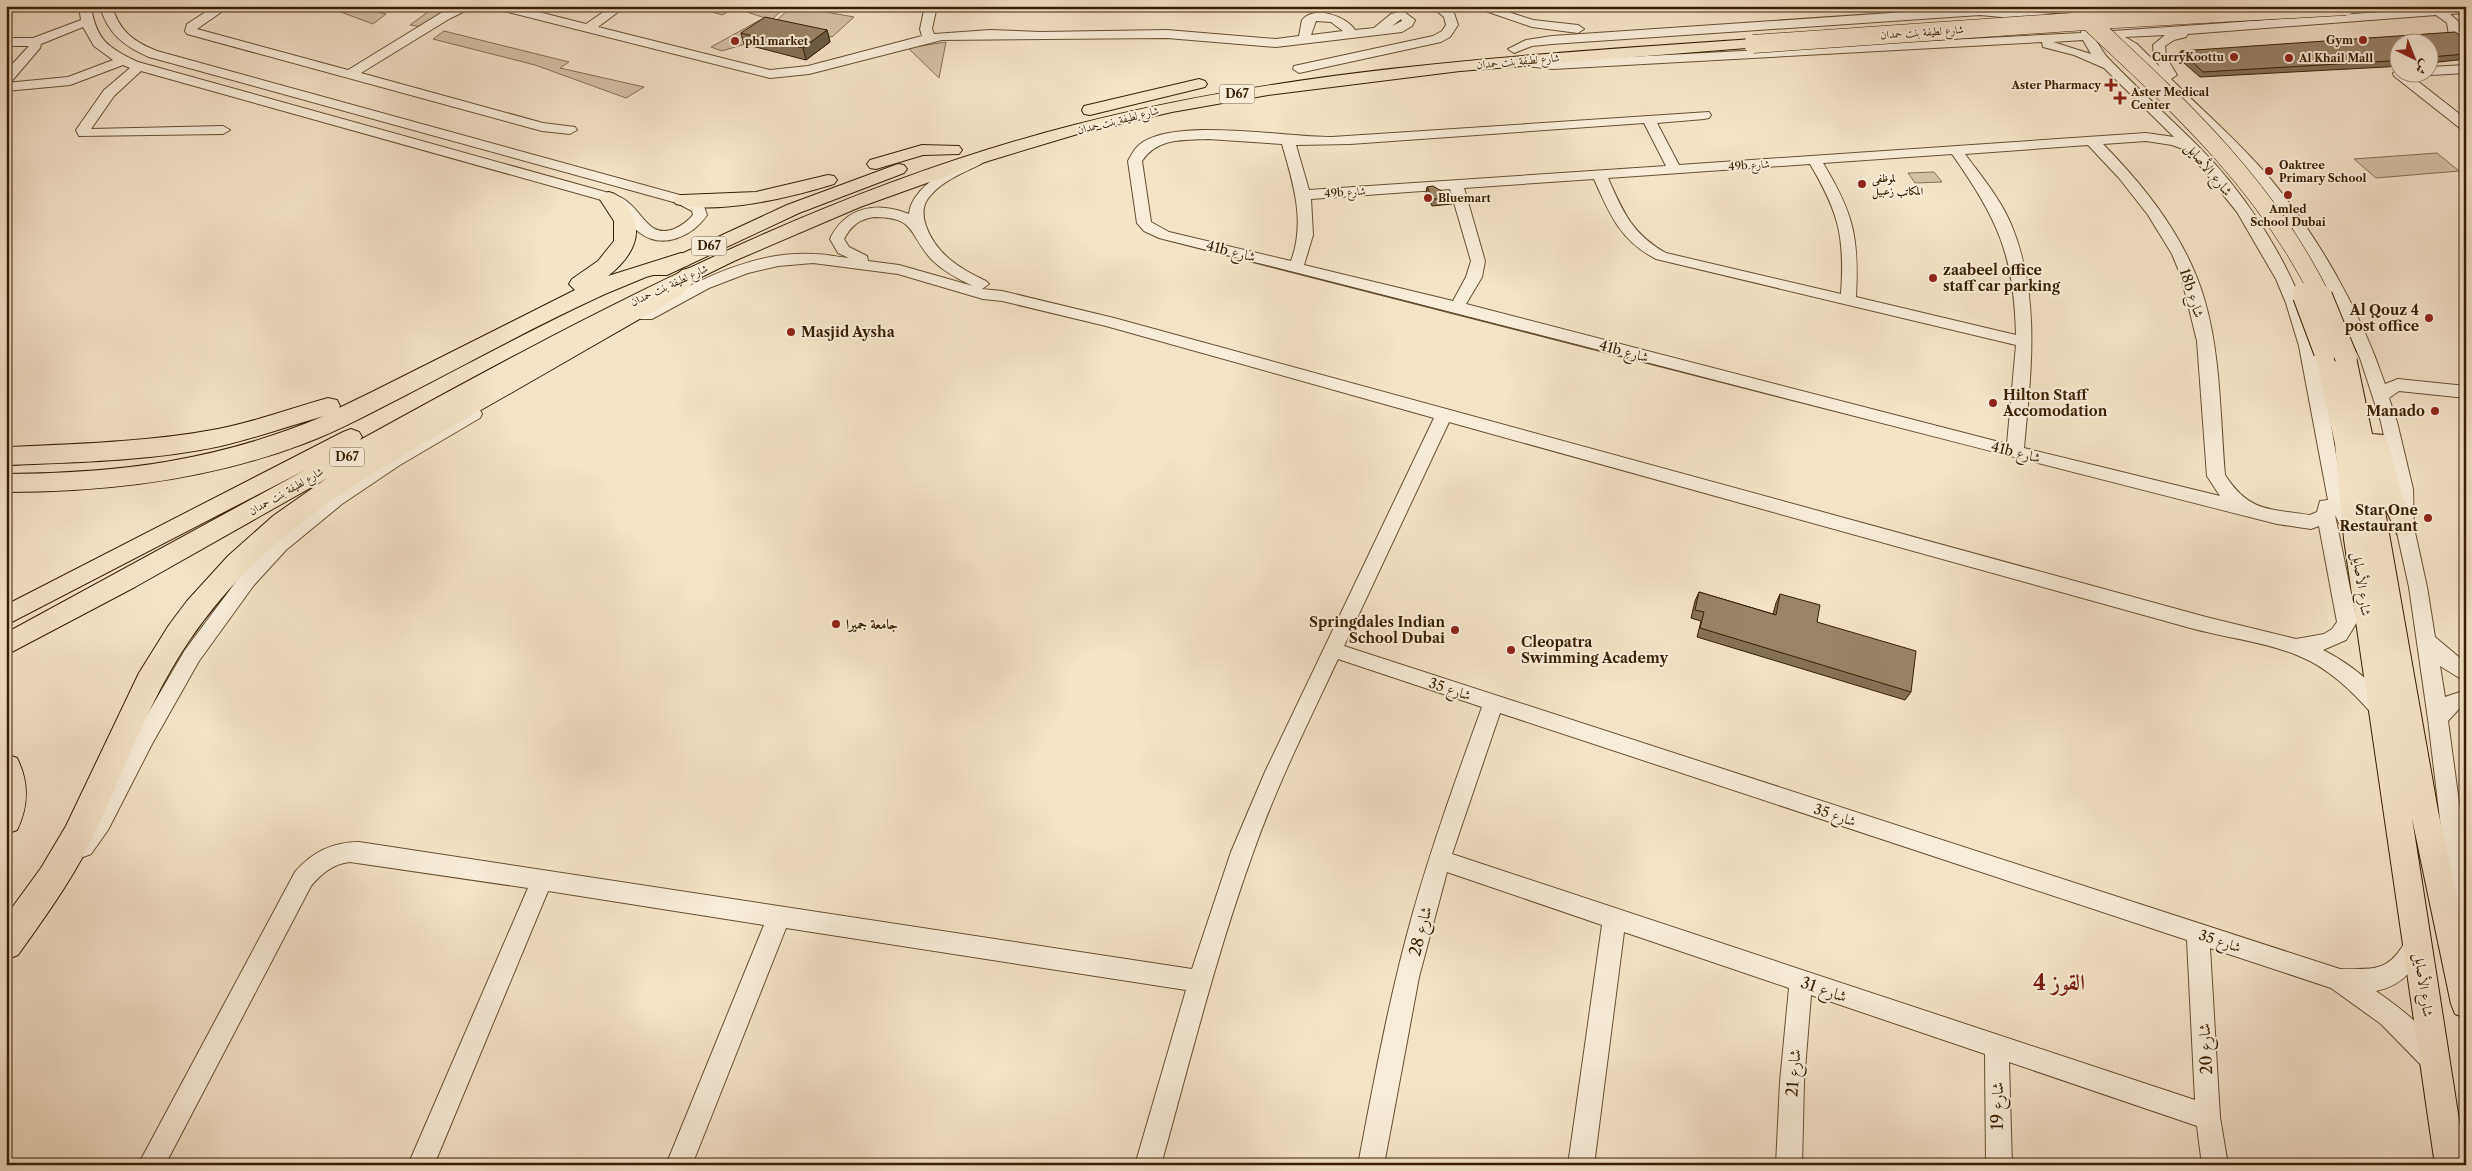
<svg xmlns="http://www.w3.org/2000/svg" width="2472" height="1171" font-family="'Libre Caslon Text',Amiri,serif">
  <rect width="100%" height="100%" fill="#f4e4c8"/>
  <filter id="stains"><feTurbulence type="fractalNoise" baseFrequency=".004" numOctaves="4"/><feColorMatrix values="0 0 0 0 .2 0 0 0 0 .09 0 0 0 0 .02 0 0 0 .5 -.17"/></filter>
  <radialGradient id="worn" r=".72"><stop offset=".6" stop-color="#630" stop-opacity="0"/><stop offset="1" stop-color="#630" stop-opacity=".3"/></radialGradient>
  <g fill="#d4c3a6" stroke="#867153">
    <polygon points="436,6 466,6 423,27 410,25"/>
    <polygon points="720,6 787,6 771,20 735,8 722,15 712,12"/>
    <polygon points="792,6 854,17 832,37 775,22"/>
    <polygon points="296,7 359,7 386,14 373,24 338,11 322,11"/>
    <polygon points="760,20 771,24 743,42 745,44 722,51 711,47"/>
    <polygon points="444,31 569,62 560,68 644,87 626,98 535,65 433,39"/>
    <polygon points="946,42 939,78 908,48"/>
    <polygon points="2437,153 2459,171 2376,178 2354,159"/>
    <polygon points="1934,172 1942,182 1915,183 1908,173"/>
  </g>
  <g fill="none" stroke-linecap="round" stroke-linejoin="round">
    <defs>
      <g id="minor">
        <polygon points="6,6 14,6 10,13 6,14"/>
        <path d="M79,6H91C96,41 109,48 138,62L609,193C616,195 624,198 630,204C644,216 651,238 674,229C681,226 688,221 693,215L692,211L677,203L149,57C124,46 107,33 100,6H112C119,31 134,42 157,51L687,197L704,206L707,215C693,236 663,250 640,233C623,220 623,207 598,199L141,71L114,96L91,129L223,126L230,130L223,134L79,136L76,130L104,90L130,68L123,65L70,85L6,91V83L68,77L113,60L94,46L83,27L41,44L40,48L11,82L6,83V71L29,46H6V38H33L81,20Z"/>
        <polygon points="215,6 230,6 197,29 348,70 441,13 458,6 475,6 449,19 361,73 543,123 575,127 577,130 570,134 542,131 187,34 185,31 187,24"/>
        <path d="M494,6H515L586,24L612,6H626L598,27L770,70L808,66L922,36L920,29L925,6H937L932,29L934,34L990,30L1040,32L1167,30L1276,39L1299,36L1302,20C1314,5 1346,16 1355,30L1374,28L1391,14L1403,11L1415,20L1412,26L1402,32L1276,47L1167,38L942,40L809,74L770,78L496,9ZM1401,19L1402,21L1392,26ZM1316,21L1331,22L1343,31L1311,35Z"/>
        <polygon points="1431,6 1445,6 1454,13 1458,25 1450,37 1441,42 1299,73 1293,69 1294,66 1433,36 1442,31 1446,25 1444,17"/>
        <polygon points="1471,6 1490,6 1533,20 1578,25 1584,29 1578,33 1532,27"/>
        <polygon points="1993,6 1998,9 2065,15 2071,19 2065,23 1980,15 1552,44 1532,46 1514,53 1508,49 1526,40 1552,36"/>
        <path d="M2101,6H2118L2100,17L2095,24H2101L2113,31L2466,6V13L2450,14L2459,22V31L2466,35V45L2449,35L2447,23L2436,15L2188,34L2186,37L2174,40L2165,46L2166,57L2177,75L2171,79C2203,111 2239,142 2268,176C2318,236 2360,310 2385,384L2398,379L2466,386V398L2399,391L2389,398L2397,422L2413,489L2414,528L2427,587L2435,637L2466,663V682L2440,666L2445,697L2466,690V706L2459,709L2448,721L2466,854V952L2462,954L2454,951L2451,943L2450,903L2428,719L2409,587L2396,528L2395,489L2381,422L2360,358L2319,273L2288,221L2257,181L2129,50L2108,38L2095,39L2106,56C2136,87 2168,116 2198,146C2241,189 2279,246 2302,303C2324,361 2330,426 2342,487L2346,501L2362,533L2359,538L2353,540L2347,538L2335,515L2357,622L2346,640L2323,650C2347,662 2379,685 2391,710L2388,716L2381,718L2374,716C2353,692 2329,668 2299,656C2266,642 2228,638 2194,629L1449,422L1344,646L2340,969C2368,968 2385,974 2402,947C2407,938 2408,934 2417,930L2425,933L2428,941C2417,966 2405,985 2376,991C2400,1008 2433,1032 2445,1060L2442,1068L2433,1072L2424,1068L2381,1024L2331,988L2210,948L2220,1117L2228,1165H2202L2197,1126L2009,1062L2012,1165H1986L1985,1054L1811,995L1804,1082L1802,1165H1776L1780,1082L1789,988L1624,932L1594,1165H1568L1602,925L1447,872L1419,977L1384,1165H1358C1374,1081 1389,998 1412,916C1432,845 1457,776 1482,707L1338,659C1308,723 1276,787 1253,853C1216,955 1190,1061 1161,1165H1135L1186,990L786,928L692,1165H666L764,925L548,891L434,1165H408L528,888L350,862C333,864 322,873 311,886L165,1165H138L295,872C312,852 333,842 359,842L1192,969L1231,852L1265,772L1434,418L1106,326L1002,301L983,299L898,274L813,263L778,266L748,273L709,288L652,319H640L638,315L640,311C693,284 752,250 814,254C826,254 837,257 849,258L838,253L830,239C845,207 877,201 909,214C911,188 953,163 976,157L983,161L981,164C963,173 939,182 927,200C922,208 923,217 926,226C936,254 960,269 986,281L989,284L982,289L1002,291L1114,318L2206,617L2296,639L2324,634L2332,629L2337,622L2319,526L2311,529L2277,524C1904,430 1532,331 1159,238L1144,231L1137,223L1128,161C1131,156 1134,149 1139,145C1173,116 1288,138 1332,137L1709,112L1711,115L1709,118L1704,119L1657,123L1679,165L2146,133L2174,137L2104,68L2074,55L2043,47L2042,42L1553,69L1517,65L1511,61L1517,57L1553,61L2081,33C2082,20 2090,12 2101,6ZM2165,35L2153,45L2154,57L2160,67L2137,44L2125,37ZM2083,40L2091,54L2053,42ZM1644,123L1666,166L1309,190L1296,145L1350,144ZM1208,139L1282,144C1293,183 1306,221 1291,261L1169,232L1151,222L1142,161C1157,138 1183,140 1208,139ZM2146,141L2172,145L2188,151L2237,212L2276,279L2286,303L2299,346L2328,500L2320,501L2317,512L2310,515C2269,509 2249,512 2225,475C2220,417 2221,355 2204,298C2186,238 2146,188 2103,144ZM2088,145L2119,178L2148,215L2172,254L2181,276L2197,341L2207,476L2220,496L2024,448C2031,372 2041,296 2011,224C2000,198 1981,176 1965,154ZM1952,154C1998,220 2014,254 2016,335L1856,297C1859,238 1854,214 1823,163ZM1810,164C1839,213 1845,237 1841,294L1666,253C1632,234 1623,212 1608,178ZM1594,179C1610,215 1620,240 1656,259L2016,345L2007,444L1466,304L1482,277L1485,261L1464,188ZM1450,189L1471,261L1466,277L1453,301L1304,265L1313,235L1311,199ZM874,217C916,217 908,233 931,259C943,271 958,279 973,286L899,265L868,261L867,256L849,247L844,239C851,226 859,219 874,217ZM1500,713L2187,940L2195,1100L1452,854Z"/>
        <polygon points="2466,65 2466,73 2430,75 2425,72 2430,72 2430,67"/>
        <polygon points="2399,69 2400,72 2406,72 2466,119 2466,130 2461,129 2394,76 2393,73"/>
        <polygon points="474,408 480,410 482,414 480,418 400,465 342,504 286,550 254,585 199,661 152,744 108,830 91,854 83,857 75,854 72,847 92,816 137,732 185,650 241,575 274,540 329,495 388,457"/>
      </g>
      <g id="major">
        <path d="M1753,39L1759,41L1761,44L1759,47L1460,71L1268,95L1172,112L1081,133L988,161L860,207L734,261L612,321L492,385L135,587L6,655V633L307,469L6,625V605L343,432L351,429L359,432L362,437L360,440C588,314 820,190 1074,125C1296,68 1525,55 1753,39Z"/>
        <polygon points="1199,79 1205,81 1207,84 1205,87 1090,115 1084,114 1082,110 1084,106"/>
        <polygon points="922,145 959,146 962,150 959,154 923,155 876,169 870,168 867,164 870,160"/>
        <polygon points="898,164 904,165 907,169 904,173 799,213 667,275 653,275 650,271 653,267 787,205"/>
        <path d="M828,175L834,176L837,180L834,184C792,197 719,215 676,204L673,200L676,196L682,195L756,192Z"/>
        <polygon points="2325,345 2332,347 2336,356 2339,352 2346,350 2353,352 2356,357 2372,434 2384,435 2387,440 2402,494 2416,528 2413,534 2405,536 2397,534 2384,505 2438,811 2466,936 2466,1018 2455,1014 2451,1004 2412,818 2466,1165 2435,1165 2344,539 2335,444 2315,352 2318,347"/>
      </g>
      <g id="highway">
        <path d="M609,192C618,194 621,199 627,206C647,233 631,258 608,276L681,253L689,255L692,260L689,265L646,277L605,294C537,325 472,361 406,395C372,412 339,431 303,444C208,480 108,492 6,492V474C121,473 217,461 324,416C289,426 255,438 221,446C151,461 78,462 7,465V447C77,444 149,442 218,429C255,422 292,408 328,398L337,400L340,406L339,408L372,392L575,290L569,284L572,279L598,261L614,241V221L599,198L602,194Z"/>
        <path d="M690,268L698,270L701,275L680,296C611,335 543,375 474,414C364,477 262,533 189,641C146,704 122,778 89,845C69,884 43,920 18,955L6,960V916L41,868L66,826L139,673L169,625L187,601L228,556L273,516L347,464L664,286L682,270Z"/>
        <path d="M6,754L17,758C29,782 29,805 17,830L6,834Z"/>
      </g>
    </defs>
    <use href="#minor" stroke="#665032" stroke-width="2"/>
    <use href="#major" stroke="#371f00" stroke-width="2"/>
    <use href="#highway" stroke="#371f00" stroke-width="2"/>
    <use href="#minor" fill="#f8eddb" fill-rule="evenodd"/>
    <use href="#major" fill="#f4e4c8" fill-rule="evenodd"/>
    <use href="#highway" fill="#f4e4c8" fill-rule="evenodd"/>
    <defs>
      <g id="major-bridge-far1">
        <path d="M2081,14C2174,101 2264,181 2321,297"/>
        <polyline points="1753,44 2115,19 2346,6"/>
        <polyline points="2302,292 2304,297"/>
      </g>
      <g id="major-bridge">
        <polyline points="2304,296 2325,352"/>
        <polyline points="2321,296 2346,357"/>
      </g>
    </defs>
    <use href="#major-bridge-far1" stroke="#371f00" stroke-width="19" stroke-linecap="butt"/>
    <use href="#major-bridge" stroke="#371f00" stroke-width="24" stroke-linecap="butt"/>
    <use href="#major-bridge-far1" stroke="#f4e4c8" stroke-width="18"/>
    <use href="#major-bridge" stroke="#f4e4c8" stroke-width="22"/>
  </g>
  <g fill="#847259" stroke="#371f00">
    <polygon points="846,6 872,6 868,10"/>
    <polygon points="827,30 830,42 806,60 744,44 741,33"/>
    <polygon points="2466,39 2466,59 2430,63 2430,42 2400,42 2400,66 2385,67 2200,77 2177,57 2181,51"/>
    <polygon points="1427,187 1453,198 1452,204 1432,206 1426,193"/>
    <polygon points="1699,592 1773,614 1776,603 1780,594 1911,692 1905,700 1697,637 1701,621 1691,618 1695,601"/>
  </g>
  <g fill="#6b5d49" stroke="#371f00">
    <polygon points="867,6 872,6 868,10"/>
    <polygon points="827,30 830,42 806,60 803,48"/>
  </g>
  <g fill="#998568" stroke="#371f00">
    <polygon points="765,17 827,30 803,48 741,33"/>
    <polygon points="2455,32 2466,39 2466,54 2430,57 2430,42 2400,42 2400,60 2389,61 2203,72 2181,51"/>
    <polygon points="1433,186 1453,198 1433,199 1427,187"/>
    <polygon points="1699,592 1776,615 1780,594 1820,605 1817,622 1916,651 1911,692 1700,628 1704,612 1695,610"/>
  </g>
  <g fill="#8f2418" stroke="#f8eddb" stroke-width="2">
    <circle cx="2363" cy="40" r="5"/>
    <circle cx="735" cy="41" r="5"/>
    <circle cx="2234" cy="57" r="5"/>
    <circle cx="2289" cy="58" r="5"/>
    <path d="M2108.5 77.5h5v5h5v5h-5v5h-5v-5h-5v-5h5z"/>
    <path d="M2117.5 90.5h5v5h5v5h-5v5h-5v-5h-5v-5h5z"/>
    <circle cx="2269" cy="171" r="5"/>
    <circle cx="1862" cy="184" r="5"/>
    <circle cx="2288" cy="195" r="5"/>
    <circle cx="1428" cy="198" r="5"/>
    <circle cx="1933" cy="278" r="5"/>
    <circle cx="2429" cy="318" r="5"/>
    <circle cx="791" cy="332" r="5"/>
    <circle cx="1993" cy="403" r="5"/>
    <circle cx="2435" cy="411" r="5"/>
    <circle cx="2428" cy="518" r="5"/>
    <circle cx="836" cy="624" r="5"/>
    <circle cx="1455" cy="630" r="5"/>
    <circle cx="1511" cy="650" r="5"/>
  </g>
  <g text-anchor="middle" stroke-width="4" stroke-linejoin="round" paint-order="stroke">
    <g font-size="11" fill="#371f00" stroke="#f8eddb">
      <text transform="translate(1922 32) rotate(-4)" y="4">شارع لطيفة بنت حمدان</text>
      <text transform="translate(1518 61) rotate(-5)" y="4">شارع لطيفة بنت حمدان</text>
      <text transform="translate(1118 120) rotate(-14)" y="4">شارع لطيفة بنت حمدان</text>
      <text transform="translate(1749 165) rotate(-4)" y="4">49b شارع</text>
      <text transform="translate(1345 192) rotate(-4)" y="4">49b شارع</text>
      <text transform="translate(669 285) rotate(-25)" y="4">شارع لطيفة بنت حمدان</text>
      <text transform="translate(286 491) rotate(-30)" y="4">شارع لطيفة بنت حمدان</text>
    </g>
    <g font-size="11" font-weight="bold" fill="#371f00" stroke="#f8eddb" text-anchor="start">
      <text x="2353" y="44" text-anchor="end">Gym</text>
      <text x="745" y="45">ph1 market</text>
      <text x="2224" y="61" text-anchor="end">CurryKoottu</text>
      <text x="2299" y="62">Al Khail Mall</text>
      <text x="2101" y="89" text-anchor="end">Aster Pharmacy</text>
      <text x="2131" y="96">Aster Medical<tspan x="2131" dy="13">Center</tspan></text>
      <text x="2279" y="169">Oaktree<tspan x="2279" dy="13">Primary School</tspan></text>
      <text x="1872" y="182">لموظفي<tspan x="1872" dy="13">المكاتب زعبيل</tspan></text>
      <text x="1438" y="202">Bluemart</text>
      <text x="2288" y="213" text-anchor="middle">Amled<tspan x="2288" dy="13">School Dubai</tspan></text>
    </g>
    <g fill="#f8eddb" stroke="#715d42" stroke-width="1">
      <rect x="1219.5" y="84.5" width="35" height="19" rx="4"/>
      <rect x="691.5" y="236.5" width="35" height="19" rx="4"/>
      <rect x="329.5" y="447.5" width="35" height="19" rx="4"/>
    </g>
    <g font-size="12" font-weight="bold" fill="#371f00">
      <text x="1237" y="98">D67</text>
      <text x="709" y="250">D67</text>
      <text x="347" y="461">D67</text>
    </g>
    <g font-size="14" fill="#371f00" stroke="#f8eddb">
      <text transform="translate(2209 169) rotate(50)" y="5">شارع الأصايل</text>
      <text transform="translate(1231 251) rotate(14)" y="5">41b شارع</text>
      <text transform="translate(2192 293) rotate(72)" y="5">18b شارع</text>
      <text transform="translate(1624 351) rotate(15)" y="5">41b شارع</text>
      <text transform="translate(2016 452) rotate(14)" y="5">41b شارع</text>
      <text transform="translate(2362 584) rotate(82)" y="5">شارع الأصايل</text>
      <text transform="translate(1450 689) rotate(18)" y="5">شارع 35</text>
      <text transform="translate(1835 815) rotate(18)" y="5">شارع 35</text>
      <text transform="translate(2220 941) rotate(18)" y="5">شارع 35</text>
      <text transform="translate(2424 985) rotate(82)" y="5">شارع الأصايل</text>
    </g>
    <g font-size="14" font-weight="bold" fill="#371f00" stroke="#f8eddb" text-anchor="start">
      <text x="1943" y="275">zaabeel office<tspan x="1943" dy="16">staff car parking</tspan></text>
      <text x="2419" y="315" text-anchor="end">Al Qouz 4<tspan x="2419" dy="16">post office</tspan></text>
      <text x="801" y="337">Masjid Aysha</text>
      <text x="2003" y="400">Hilton Staff<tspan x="2003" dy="16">Accomodation</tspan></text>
      <text x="2425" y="416" text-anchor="end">Manado</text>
      <text x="2418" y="515" text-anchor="end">Star One<tspan x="2418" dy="16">Restaurant</tspan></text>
      <text x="1445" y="627" text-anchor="end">Springdales Indian<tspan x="1445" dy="16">School Dubai</tspan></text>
      <text x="846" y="629">جامعة جميرا</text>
      <text x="1521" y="647">Cleopatra<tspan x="1521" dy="16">Swimming Academy</tspan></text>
    </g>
    <g font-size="16" fill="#371f00" stroke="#f8eddb">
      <text transform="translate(1420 931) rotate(-76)" y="6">شارع 28</text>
      <text transform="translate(1824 989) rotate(19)" y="6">شارع 31</text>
      <text transform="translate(2205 1049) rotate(-93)" y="6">شارع 20</text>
      <text transform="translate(1793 1073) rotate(-86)" y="6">شارع 21</text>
      <text transform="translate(1997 1106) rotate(-90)" y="6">شارع 19</text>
    </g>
    <g font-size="22" font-weight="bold" fill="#7a1f14" stroke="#f8eddb">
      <text x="2059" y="990">القوز 4</text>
    </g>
  </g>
  <rect width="2472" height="1171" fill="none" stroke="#f4e4c8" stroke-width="25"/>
  <rect x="8" y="8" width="2457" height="1156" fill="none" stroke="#371f00" stroke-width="2.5"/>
  <rect x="12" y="12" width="2447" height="1146" fill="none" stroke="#371f00"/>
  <g transform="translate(2414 58) rotate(137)"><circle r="24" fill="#f8eddb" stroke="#ab9b83"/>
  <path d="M0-4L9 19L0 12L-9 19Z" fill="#8f2418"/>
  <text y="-8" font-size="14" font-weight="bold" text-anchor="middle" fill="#371f00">ش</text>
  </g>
  <rect width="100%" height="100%" filter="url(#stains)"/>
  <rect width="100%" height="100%" fill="url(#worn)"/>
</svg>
